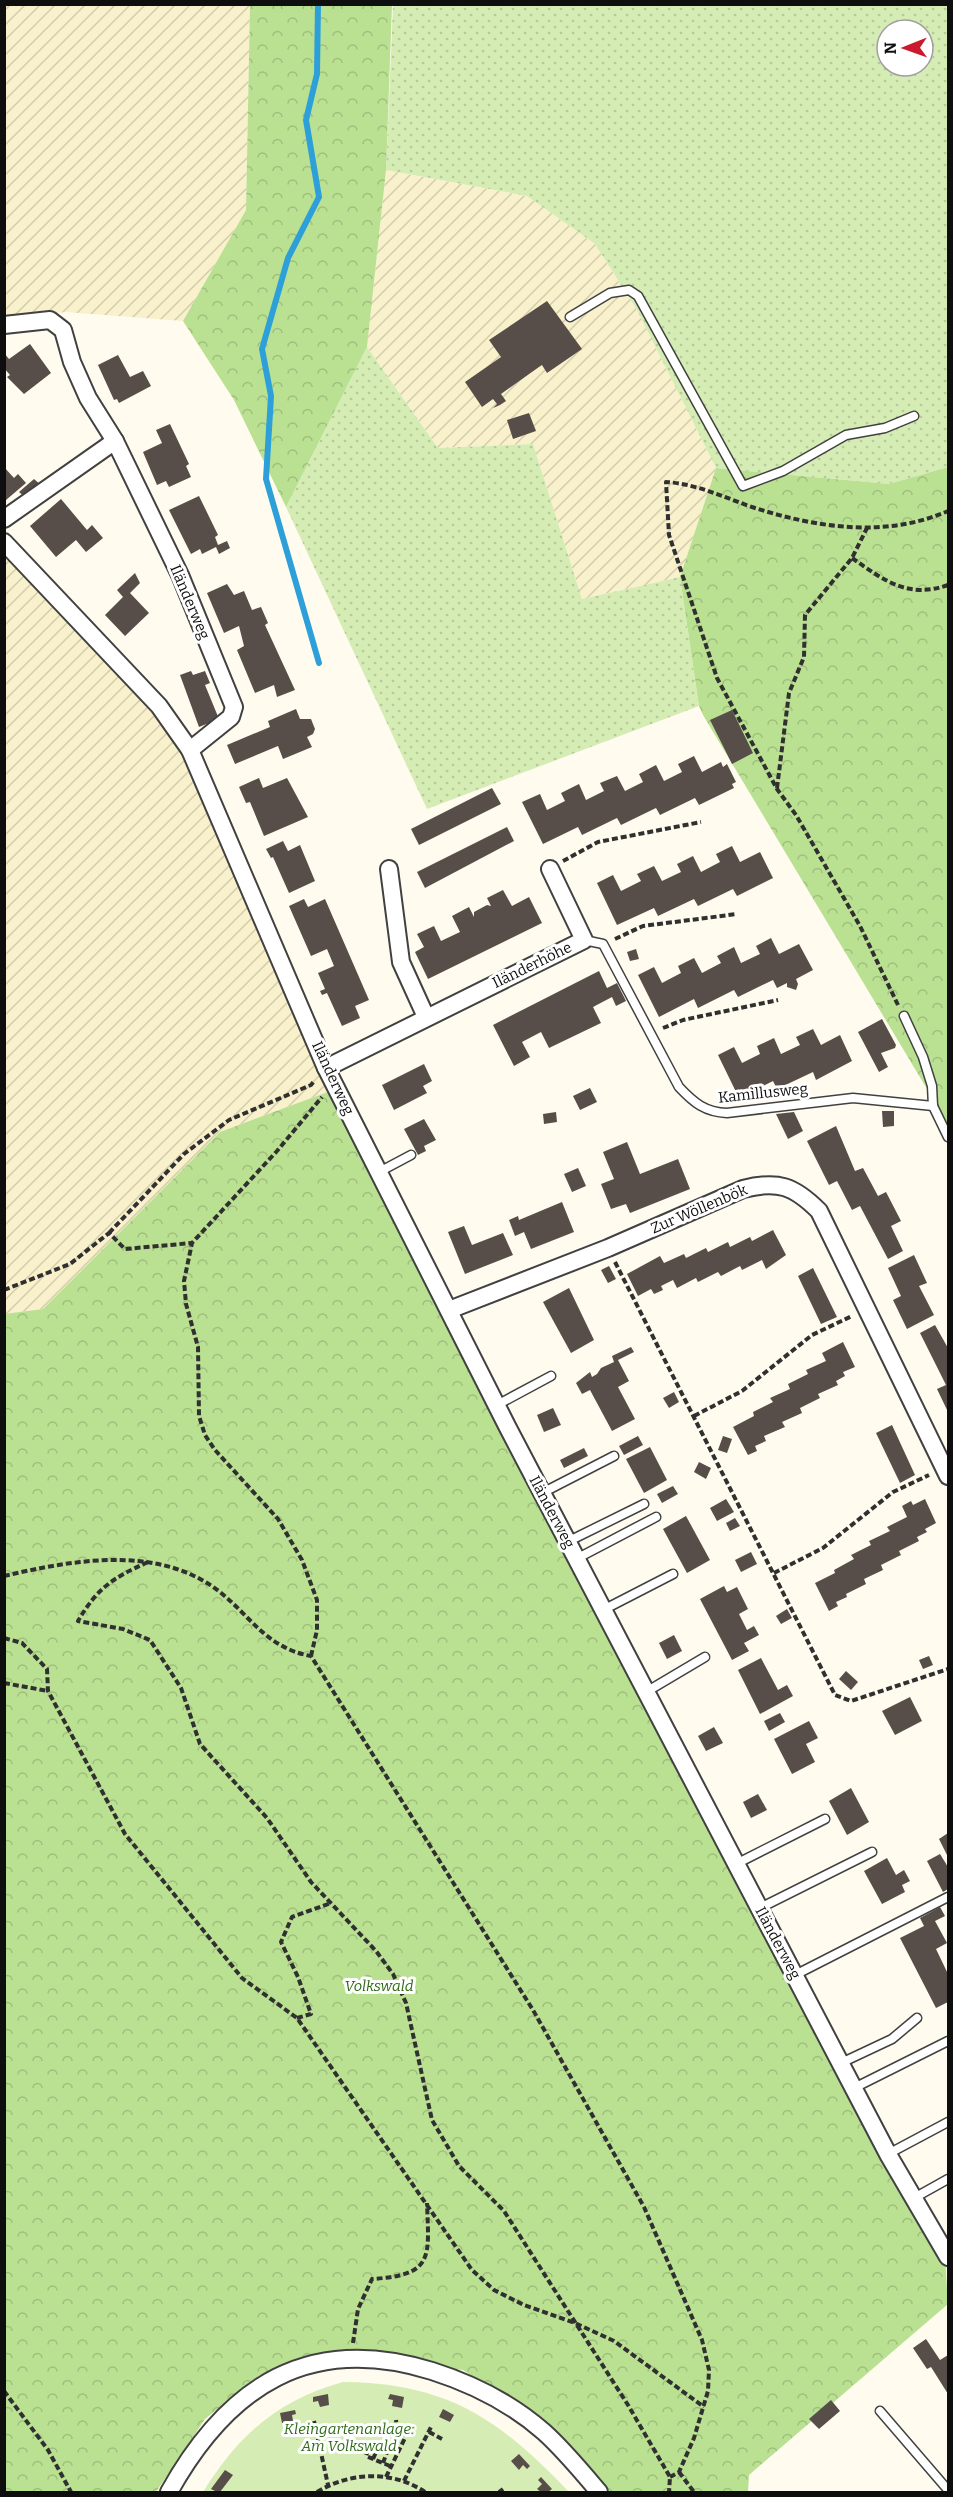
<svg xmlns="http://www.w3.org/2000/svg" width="953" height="2497" font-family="Bitter,serif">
  <defs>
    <pattern id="farmland-furrows" width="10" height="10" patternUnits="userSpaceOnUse" patternTransform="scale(1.5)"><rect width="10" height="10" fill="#f8f1cb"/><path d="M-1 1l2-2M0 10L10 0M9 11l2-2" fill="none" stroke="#d3cdad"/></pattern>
    <pattern id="grass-dots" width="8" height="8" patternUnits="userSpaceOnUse" patternTransform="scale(1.5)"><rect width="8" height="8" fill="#d5edb4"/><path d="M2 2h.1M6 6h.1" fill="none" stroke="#b6ca9a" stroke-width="1.8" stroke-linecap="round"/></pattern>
    <pattern id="forest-crowns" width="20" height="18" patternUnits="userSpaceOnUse" patternTransform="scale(1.5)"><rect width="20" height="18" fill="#bae092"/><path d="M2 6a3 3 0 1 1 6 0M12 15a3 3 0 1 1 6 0" fill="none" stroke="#9fbf7d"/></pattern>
  </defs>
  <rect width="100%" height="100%" fill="#fffbee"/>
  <g fill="url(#farmland-furrows)">
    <polygon points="4,5 250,5 246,210 183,321 66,312 5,319"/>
    <polygon points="386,170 527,196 595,244 637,310 716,468 680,577 582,599 533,444 438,448 367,347"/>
    <polygon points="4,545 158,710 182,747 333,1090 220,1132 43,1309 5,1314"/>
  </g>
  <g fill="url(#grass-dots)" fill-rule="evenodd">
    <path d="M393,5H948V467L889,484L716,468L637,310L595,244L527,196L386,170ZM887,30H923V66H887Z"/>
    <polygon points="367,347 438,448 533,444 582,599 680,577 699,706 427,809 286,507"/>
  </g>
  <g fill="url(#forest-crowns)">
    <polygon points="250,5 392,5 386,170 367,347 286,507 234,400 183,321 246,210"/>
    <polygon points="948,467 948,1124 703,715 699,706 680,577 716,468 889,484"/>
    <polygon points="333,1090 945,2257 948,2304 749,2475 748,2492 606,2492 547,2426 463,2370 382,2360 260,2375 205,2419 156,2492 5,2492 4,1314 43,1309 220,1132"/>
  </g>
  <path fill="#d5edb4" d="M343,2382C448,2383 499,2419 569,2492H203C238,2435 278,2400 343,2382Z"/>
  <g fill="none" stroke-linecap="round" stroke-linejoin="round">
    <polyline stroke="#2ea0d9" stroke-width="6" points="318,4 317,74 306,120 319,197 288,258 262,349 271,396 266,479 319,663"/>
  </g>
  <g fill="#574e49">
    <polygon points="547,301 582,349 547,373 542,365 539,367 501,394 506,401 500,405 493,408 497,404 493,399 482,407 465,382 501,357 489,340"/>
    <polygon points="30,344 51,373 24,394 7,377 10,375 4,368 4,353 9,359"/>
    <polygon points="118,355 130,377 143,371 151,386 119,403 117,399 114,400 98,365"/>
    <polygon points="529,413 536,431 513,439 507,420"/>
    <polygon points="170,424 189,464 186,466 191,477 169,487 166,481 157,485 143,452 162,443 156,430"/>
    <polygon points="4,467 14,478 18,474 26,483 6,500"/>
    <polygon points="34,479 42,486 26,498 19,492"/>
    <polygon points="199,496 218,535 215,537 218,545 227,541 230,548 219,554 216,547 202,554 200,549 191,554 169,510"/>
    <polygon points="61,499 87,530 92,525 103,538 86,552 76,540 56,557 30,526"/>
    <polygon points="135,573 140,583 130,593 149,613 125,636 105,615 123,597 117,590"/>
    <polygon points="227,584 234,595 244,591 252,610 261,607 268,623 265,625 295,690 277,697 274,685 255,693 237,650 244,646 239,626 224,633 207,593"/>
    <polygon points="191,671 193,675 205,671 210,683 205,685 219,719 199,727 180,675"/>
    <polygon points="296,709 300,719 311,719 315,729 313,734 307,737 312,747 283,759 278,746 235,764 227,745 270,727 268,721"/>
    <polygon points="732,710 753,753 732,764 710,720"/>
    <polygon points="694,756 702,772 721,762 723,767 727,764 736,782 732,784 734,788 699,805 695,798 660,815 656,808 621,825 617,818 582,835 578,827 543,844 522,802 540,794 547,810 565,801 561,793 579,784 586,800 604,791 600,783 617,776 625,791 643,782 639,774 656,765 664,781 682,772 678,764"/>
    <polygon points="259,778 263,788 287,778 308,817 264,836 250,802 246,803 239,787"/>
    <polygon points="492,788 501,804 419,845 411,829"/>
    <polygon points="507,827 514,841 425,888 417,872"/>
    <polygon points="283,841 288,851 300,845 315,881 289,893 273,857 271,858 266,849"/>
    <polygon points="732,846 740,862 760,852 773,878 737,896 733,889 698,906 694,899 658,916 654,908 617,925 597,883 613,875 621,891 641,881 637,874 654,866 662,881 681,872 677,864 693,856 701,872 720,862 716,854"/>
    <polygon points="503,890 512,906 529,897 542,923 428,979 415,952 424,947 417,934 434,926 441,941 460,932 452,916 469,907 474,917 474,912 487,905 491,906 487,898"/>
    <polygon points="304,899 308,907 325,899 369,1000 355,1006 360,1018 342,1026 327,993 322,995 320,991 325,989 318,973 334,966 327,949 311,956 289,906"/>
    <polygon points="771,938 779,954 799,944 813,970 796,979 798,984 796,990 787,987 787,983 777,988 773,980 738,997 734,990 698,1008 694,999 659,1017 638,975 654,967 662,983 681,973 678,966 694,958 702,973 721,963 717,956 734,947 741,963 760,954 756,946"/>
    <polygon points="636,949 639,959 630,961 627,952"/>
    <polygon points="599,971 607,988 617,983 626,1001 616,1006 612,997 593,1007 601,1023 549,1048 541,1032 522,1042 530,1057 514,1066 493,1025"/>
    <polygon points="882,1019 896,1045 895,1048 881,1053 888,1067 879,1072 858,1032"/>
    <polygon points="813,1029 821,1045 840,1035 852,1061 816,1080 813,1072 777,1089 773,1081 739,1098 718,1055 734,1047 742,1063 760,1054 757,1046 774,1038 781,1054 800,1045 796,1037"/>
    <polygon points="424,1064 432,1081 423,1086 427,1093 394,1110 382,1085"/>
    <polygon points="590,1088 597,1102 580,1110 573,1096"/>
    <polygon points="882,1111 894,1111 894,1126 883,1127"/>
    <polygon points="556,1112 557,1122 544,1124 543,1114"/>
    <polygon points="794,1112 803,1131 788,1139 776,1114"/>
    <polygon points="424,1119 436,1140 424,1146 426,1151 418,1155 404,1129"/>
    <polygon points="836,1126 855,1171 863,1168 878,1196 886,1192 901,1221 891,1226 903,1251 888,1259 860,1206 852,1210 837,1181 829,1185 807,1141"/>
    <polygon points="627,1142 640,1174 678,1159 690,1189 630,1213 626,1204 611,1209 601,1184 614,1179 603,1152"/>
    <polygon points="578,1168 586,1186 572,1192 564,1174"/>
    <polygon points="562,1202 574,1232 531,1249 524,1232 515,1236 509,1220 518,1216 519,1220"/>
    <polygon points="464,1226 472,1245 503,1233 513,1255 465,1274 448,1232"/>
    <polygon points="773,1230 786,1255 766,1269 762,1260 742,1270 740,1266 721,1276 718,1272 698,1282 696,1278 677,1288 673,1280 661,1286 663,1290 654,1294 651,1289 638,1296 627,1274 660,1256 664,1263 684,1254 686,1258 706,1248 708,1252 728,1242 730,1247 750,1237 752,1241"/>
    <polygon points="914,1255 927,1283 919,1286 934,1315 907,1329 893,1300 901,1296 888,1268"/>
    <polygon points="609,1266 616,1279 608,1283 601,1270"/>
    <polygon points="813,1268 837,1317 821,1324 798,1276"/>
    <polygon points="569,1288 594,1340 571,1353 543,1302"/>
    <polygon points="935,1325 948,1348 948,1412 937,1389 946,1385 920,1333"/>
    <polygon points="843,1342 855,1367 843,1372 845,1376 836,1381 838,1385 818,1394 820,1398 800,1408 802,1413 782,1422 785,1427 764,1436 766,1441 755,1446 757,1451 748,1455 733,1427 754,1416 753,1412 773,1402 770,1398 790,1389 788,1384 808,1374 806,1370 826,1361 822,1353"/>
    <polygon points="631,1347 634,1352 618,1360 629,1381 618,1387 635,1419 612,1431 590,1390 582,1394 576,1383 590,1372 592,1377 597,1374 601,1368 614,1362 612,1356"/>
    <polygon points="674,1392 679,1402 669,1408 663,1398"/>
    <polygon points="553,1408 561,1425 544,1432 537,1415"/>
    <polygon points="892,1425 915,1475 900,1483 876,1433"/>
    <polygon points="638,1436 643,1445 624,1455 619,1446"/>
    <polygon points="723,1436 732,1439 727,1453 718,1450"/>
    <polygon points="650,1447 667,1480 644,1493 626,1459"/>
    <polygon points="584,1448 588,1456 564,1468 560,1460"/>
    <polygon points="699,1462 711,1468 706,1479 694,1472"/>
    <polygon points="673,1486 678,1494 662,1503 657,1494"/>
    <polygon points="726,1499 734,1512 717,1521 710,1508"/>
    <polygon points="925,1499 936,1523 925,1529 927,1532 917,1537 919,1541 899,1551 901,1555 881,1565 883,1570 864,1579 866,1584 846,1594 847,1597 836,1602 838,1606 829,1611 815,1583 835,1573 834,1570 854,1559 851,1555 871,1545 869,1541 890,1531 887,1527 907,1517 902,1506 911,1501 913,1505"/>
    <polygon points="686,1516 710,1560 687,1573 663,1529"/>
    <polygon points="735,1518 740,1526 730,1531 726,1523"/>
    <polygon points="751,1552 757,1564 741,1572 735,1560"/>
    <polygon points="724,1586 727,1592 737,1587 748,1609 739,1614 747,1630 754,1626 759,1635 744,1643 749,1651 732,1660 700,1599"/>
    <polygon points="787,1609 792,1618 781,1624 776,1616"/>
    <polygon points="674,1635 682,1651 667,1659 659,1643"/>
    <polygon points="929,1656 933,1665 923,1669 919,1660"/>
    <polygon points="761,1658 778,1690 787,1685 793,1696 760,1714 738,1670"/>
    <polygon points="846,1671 858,1682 851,1690 839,1679"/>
    <polygon points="910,1697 922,1721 895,1735 882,1711"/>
    <polygon points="780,1713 785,1722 769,1731 764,1721"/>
    <polygon points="809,1721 818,1738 806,1744 815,1762 792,1774 774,1739"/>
    <polygon points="714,1727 723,1743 706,1751 698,1736"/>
    <polygon points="851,1788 869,1822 847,1835 829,1801"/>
    <polygon points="758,1794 767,1810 751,1818 743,1802"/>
    <polygon points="948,1833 948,1857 939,1839"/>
    <polygon points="940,1854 948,1867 948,1889 943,1892 927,1861"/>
    <polygon points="887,1858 896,1875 904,1870 910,1881 902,1885 905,1892 882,1904 864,1871"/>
    <polygon points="940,1907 945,1916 935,1921 947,1943 936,1949 948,1974 948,2002 936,2008 900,1938 924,1926 920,1918"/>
    <polygon points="926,2339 940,2360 948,2355 948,2394 931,2367 927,2369 913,2348"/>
    <polygon points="328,2394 329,2405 320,2407 318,2401 313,2402 313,2397"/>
    <polygon points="390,2394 404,2397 402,2408 392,2406 393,2400 388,2399"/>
    <polygon points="831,2400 840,2411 819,2429 809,2419"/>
    <polygon points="443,2409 454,2415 450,2422 439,2417"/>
    <polygon points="295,2410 296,2414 292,2415 293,2421 282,2423 280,2413"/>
    <polygon points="519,2454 530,2466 527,2469 523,2465 519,2470 511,2461"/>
    <polygon points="225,2470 233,2475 220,2492 217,2492 211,2489"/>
    <polygon points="541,2477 552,2489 548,2492 541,2492 537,2489 542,2484 538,2480"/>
  </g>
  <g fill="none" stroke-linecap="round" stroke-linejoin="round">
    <defs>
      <g id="service">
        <polyline points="570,317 610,293 629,290 638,296 743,486 783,471 846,435 885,428 914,416"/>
        <path d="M584,940L603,944L679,1087C694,1103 705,1112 727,1113L853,1098L933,1106"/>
        <polyline points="904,1016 923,1057 932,1086 933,1106 948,1137"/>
        <polyline points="379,1172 411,1155"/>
        <polyline points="497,1405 551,1376"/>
        <polyline points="542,1493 614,1456"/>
        <polyline points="567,1542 644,1504"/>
        <polyline points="576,1559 656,1517"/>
        <polyline points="603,1610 673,1574"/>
        <polyline points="646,1692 705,1657"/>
        <polyline points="736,1864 825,1819"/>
        <polyline points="760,1908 872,1852"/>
        <polyline points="795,1975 948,1897"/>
        <polyline points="841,2063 892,2039 917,2018"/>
        <polyline points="854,2088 948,2041"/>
        <polyline points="888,2154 948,2122"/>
        <polyline points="914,2198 948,2179"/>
        <polyline points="880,2411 948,2490"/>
      </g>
      <g id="minor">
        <polyline points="4,325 50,320 63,330 72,362 88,398 115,441 180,575 234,707 231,717 190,750"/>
        <polyline points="4,519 115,441"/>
        <polyline points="4,542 159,706 190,750 326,1068 507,1426 889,2156 948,2257"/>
        <polyline points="389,869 401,962 426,1017"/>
        <polyline points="326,1068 584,940 550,869"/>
        <path d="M449,1310L608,1248L743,1189C778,1180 794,1186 819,1211L948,1476"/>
        <path d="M169,2492C228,2386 309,2333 432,2371C473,2384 511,2403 544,2432C564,2450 582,2472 599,2492"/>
      </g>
    </defs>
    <use href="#service" stroke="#414141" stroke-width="11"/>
    <use href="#minor" stroke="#414141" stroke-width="20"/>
    <g stroke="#303030" stroke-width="4" stroke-dasharray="6 3" stroke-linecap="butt">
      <path d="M852,558C885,581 908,599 948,585"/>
      <polyline points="777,788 789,693 804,657 805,615 852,558 867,528"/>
      <polyline points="563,861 598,842 701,822"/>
      <polyline points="615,939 643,926 737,914"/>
      <path d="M898,1005L860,926L796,815L777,789L717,678L669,535L666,482C698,484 725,498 755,508C818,528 886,538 948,511"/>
      <polyline points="663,1028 683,1020 778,1000"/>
      <polyline points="109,1233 184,1154 229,1120 311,1085 315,1080"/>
      <polyline points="615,1262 835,1695 851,1701 948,1669"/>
      <polyline points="4,1290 70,1264 109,1233 125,1249 192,1243"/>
      <polyline points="694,1416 742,1391 812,1335 852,1316"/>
      <path d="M148,1562C113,1578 98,1587 78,1621L123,1629L150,1640L181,1688L200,1744L267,1818L311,1882L376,1951L393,1974L406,2003L432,2120L459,2166L504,2211L628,2405L670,2477L669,2492"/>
      <polyline points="774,1573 823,1548 893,1492 929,1475"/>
      <path d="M4,1576C73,1560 159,1544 220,1592C252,1618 267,1648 311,1656L533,2010L644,2207L702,2340L709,2370L708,2391L694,2438L679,2472L670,2477"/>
      <polyline points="4,1638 22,1643 47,1669 48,1691 125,1834 242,1978 297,2018 472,2270 494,2290 524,2305 575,2323 614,2341 704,2407"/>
      <polyline points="311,1656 317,1630 317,1600 302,1560 278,1519 215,1450 205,1435 199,1416 198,1347 186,1304 184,1281 192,1243 277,1151 322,1097"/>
      <polyline points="4,1683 48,1691"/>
      <polyline points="297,2018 311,2014 298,1977 281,1942 292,1917 331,1903"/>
      <path d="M353,2343L358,2309L372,2279C434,2275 429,2258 427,2203"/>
      <polyline points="4,2391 48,2450 71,2492"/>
      <polyline points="314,2421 328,2485"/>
      <polyline points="429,2432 442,2439"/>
      <polyline points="371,2441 366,2456 390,2466"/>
      <polyline points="373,2459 380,2443"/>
      <polyline points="383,2463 389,2447"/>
      <polyline points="679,2472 694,2492"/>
      <polyline points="386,2477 405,2438 404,2433 397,2428 396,2420"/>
      <polyline points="404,2481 431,2427"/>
      <path d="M317,2492C350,2472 392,2470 425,2492"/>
      <polyline points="499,2492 503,2489"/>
    </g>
    <use href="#service" stroke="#fff" stroke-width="8"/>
    <use href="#minor" stroke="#fff" stroke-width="16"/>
  </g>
  <g text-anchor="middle" stroke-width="6" stroke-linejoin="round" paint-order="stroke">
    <g font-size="15" fill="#0e0e0e" stroke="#fff">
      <text transform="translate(190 602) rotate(67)" y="5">Iländerweg</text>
      <text transform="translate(532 965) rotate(-26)" y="5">Iländerhöhe</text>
      <text transform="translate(333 1078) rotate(65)" y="5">Iländerweg</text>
      <text transform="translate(763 1093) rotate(-6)" y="5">Kamillusweg</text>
      <text transform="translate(699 1209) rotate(-23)" y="5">Zur Wöllenbök</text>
      <text transform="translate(552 1512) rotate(62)" y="5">Iländerweg</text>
      <text transform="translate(778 1943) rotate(62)" y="5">Iländerweg</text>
    </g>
    <g font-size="15" font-style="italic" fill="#2e6c18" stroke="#fff">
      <text x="379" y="1991">Volkswald</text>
      <text x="349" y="2434">Kleingartenanlage:<tspan x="349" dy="17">Am Volkswald</tspan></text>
    </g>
  </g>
  <rect width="953" height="2497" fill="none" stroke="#0e0e0e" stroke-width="12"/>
  <g transform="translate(905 48) rotate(269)"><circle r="28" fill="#ffffff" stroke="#9f9f9f" stroke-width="1.5"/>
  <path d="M0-4.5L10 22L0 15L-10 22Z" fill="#cb192d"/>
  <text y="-9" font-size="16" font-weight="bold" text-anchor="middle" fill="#0e0e0e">N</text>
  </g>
</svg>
